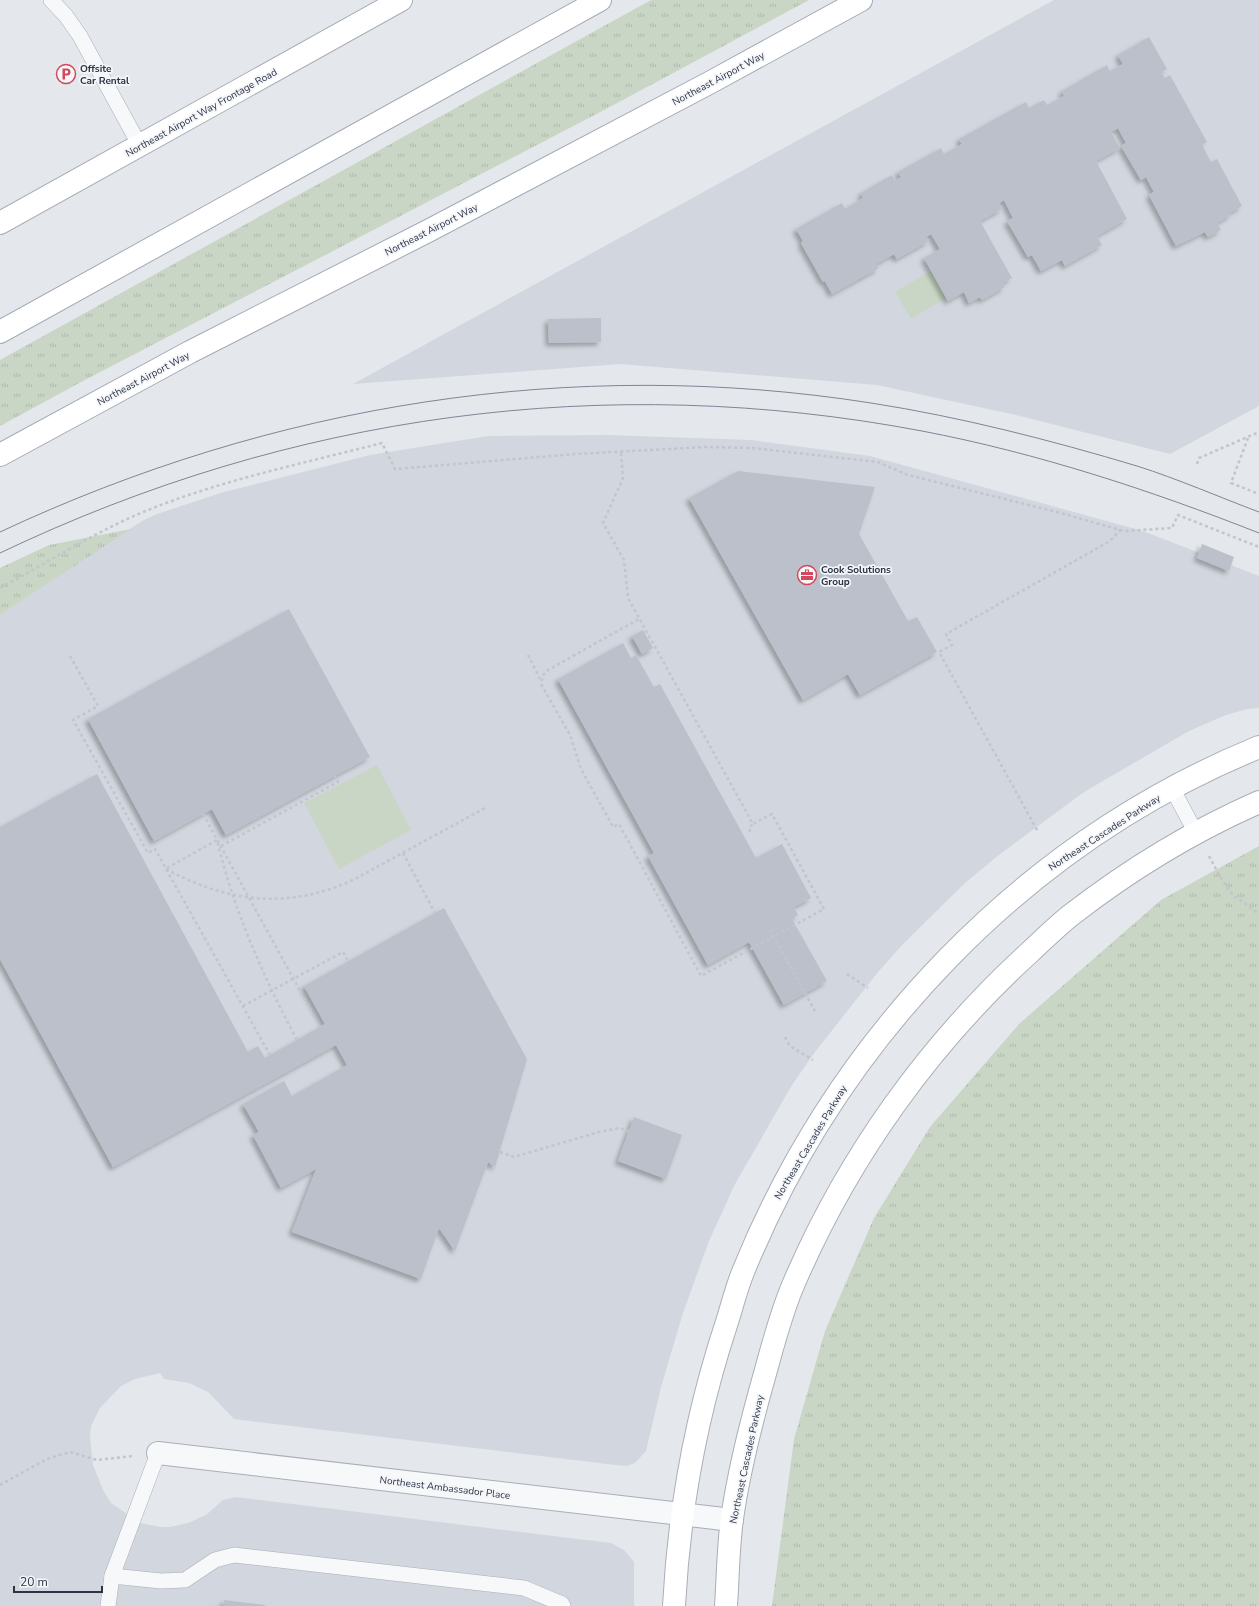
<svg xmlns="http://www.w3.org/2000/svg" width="1259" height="1606" font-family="'Nunito Sans',sans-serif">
  <defs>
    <pattern id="grass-tufts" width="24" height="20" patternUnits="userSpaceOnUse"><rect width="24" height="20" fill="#c9d6c5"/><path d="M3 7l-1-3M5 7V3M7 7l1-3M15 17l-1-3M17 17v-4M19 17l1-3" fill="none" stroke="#adb8ab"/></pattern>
    <filter id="shadow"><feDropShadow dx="-3.5" dy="3.5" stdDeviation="2" flood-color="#0004"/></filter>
  </defs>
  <rect width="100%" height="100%" fill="#e4e7ec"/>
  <g fill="#d2d6de">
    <polygon points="1054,0 1259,0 1259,406 1170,454 1016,415 877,385 620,364 353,384"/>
    <polygon points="607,435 751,440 870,456 1143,531 1259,576 1259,708 1247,709 1226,715 1189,731 1084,792 1000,854 965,883 903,944 878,972 815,1052 792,1085 735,1184 709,1241 683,1313 661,1387 646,1451 635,1463 627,1466 607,1464 234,1419 208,1392 189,1383 164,1379 160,1373 135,1379 121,1386 100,1408 91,1426 90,1437 93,1465 103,1490 111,1503 140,1523 160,1527 170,1527 188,1523 206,1515 223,1500 235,1497 611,1543 624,1550 634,1562 634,1606 0,1606 0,615 142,521 157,514 224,492 370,455 488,436"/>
  </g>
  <g fill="url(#grass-tufts)">
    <polygon points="651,0 809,0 608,108 81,382 0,426 0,360"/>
    <polygon points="131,529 0,615 0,568 49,545"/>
    <polygon points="1259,846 1259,1606 772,1606 794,1439 825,1331 874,1218 930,1127 1019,1024 1161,900"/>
  </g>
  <g fill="#c9d6c5">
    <polygon points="931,271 946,298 911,319 895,292"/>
    <polygon points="377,765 411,830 339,869 304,803"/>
  </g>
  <g fill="#bbc0ca" filter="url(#shadow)">
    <polygon points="1149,37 1167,69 1161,72 1165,78 1170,75 1207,142 1202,145 1211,162 1217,159 1242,206 1230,213 1231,215 1217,223 1221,230 1208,237 1205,232 1176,246 1149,195 1154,192 1146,177 1141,180 1121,146 1126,143 1118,128 1111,132 1120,148 1096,161 1127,219 1097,236 1102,245 1065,266 1062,260 1041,271 1032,255 1028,257 1007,221 1013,218 1004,200 999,203 1002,209 980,221 1012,278 1003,283 1005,287 982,300 980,297 969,303 964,292 948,301 924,258 940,249 931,234 926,237 929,241 897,259 894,254 876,264 879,268 832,294 825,281 823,282 801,243 803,241 796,229 842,203 845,209 863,198 861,193 892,175 895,181 901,177 898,172 941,148 944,154 962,144 959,139 1026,102 1029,108 1044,100 1047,105 1064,96 1062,91 1107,65 1110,71 1123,64 1118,55"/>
    <polygon points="601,318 601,342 549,343 548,319"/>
    <polygon points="738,471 875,487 859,534 908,621 917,617 937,652 860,695 848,674 803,700 689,498"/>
    <polygon points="1202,544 1234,557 1229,571 1197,558"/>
    <polygon points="289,609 370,757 226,835 212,809 154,841 88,719"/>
    <polygon points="643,630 653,648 642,654 632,636"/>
    <polygon points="623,643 631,658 636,655 654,687 660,684 756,858 782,844 811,898 794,907 798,915 792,919 827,981 784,1005 749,942 708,965 648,856 654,853 558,679"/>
    <polygon points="97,774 248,1052 258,1046 265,1058 325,1024 304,986 444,908 527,1059 495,1167 488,1162 455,1251 439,1228 421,1279 292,1232 316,1169 281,1188 253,1135 259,1132 243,1104 284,1081 292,1096 347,1065 336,1045 113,1167 0,959 0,827"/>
    <polygon points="634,1117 682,1135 666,1179 618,1161"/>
    <polygon points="224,1600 265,1605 265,1606 223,1606"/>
  </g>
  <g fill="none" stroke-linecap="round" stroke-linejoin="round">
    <defs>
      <g id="lane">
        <polyline points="51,0 66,16 80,36 140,146"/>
        <polyline points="1172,788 1196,833"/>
        <polyline points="112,1576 161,1581 185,1580 215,1560 234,1555 524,1588 562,1604 563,1606"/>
        <polyline points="108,1606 112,1576 158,1453"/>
      </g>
      <polyline id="street" points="158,1453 732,1520"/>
      <g id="secondary">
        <polyline points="0,223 401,0"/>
        <path d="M674,1606C679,1510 696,1416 726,1325C732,1307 736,1289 743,1272C838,1038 1024,843 1259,747"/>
        <path d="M726,1606C728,1577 728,1548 732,1519C739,1469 752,1419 766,1370C774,1341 782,1310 794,1283C848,1157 929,1044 1030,952C1043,940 1057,926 1071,915C1129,870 1193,831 1259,802"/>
      </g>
      <g id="primary">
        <polyline points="0,332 600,0"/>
        <polyline points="0,455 190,352 428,231 711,82 861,0"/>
      </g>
    </defs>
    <use href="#lane" stroke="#a9aeb7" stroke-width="16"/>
    <use href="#street" stroke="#a9aeb7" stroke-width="24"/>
    <use href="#secondary" stroke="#a9aeb7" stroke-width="24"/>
    <use href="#primary" stroke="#a3abb8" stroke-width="24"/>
    <g stroke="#c2c5cb" stroke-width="2.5" stroke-dasharray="3 3" stroke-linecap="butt">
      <polyline points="1248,438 1231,483 1259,494"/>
      <polyline points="621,453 623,478 603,523 624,560 628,598 753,824 772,814 824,909 701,976 619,824 613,827 581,769 570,735 541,684 543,675 548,670 639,619"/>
      <polyline points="1197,464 1199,458 1259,432"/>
      <path d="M0,588C41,566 81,541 123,521C202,484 297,465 382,443L395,469L576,454L705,447L752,448L878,462L908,475L1057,512L1124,531L1172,528L1178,515L1259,547"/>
      <polyline points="528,655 540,679"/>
      <polyline points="70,656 98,706 73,720 148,853 155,849 270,1055"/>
      <polyline points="203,814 320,1027"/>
      <polyline points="1037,830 939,652 952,645 946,634 1110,541 1120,530"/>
      <polyline points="750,832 749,828 753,824"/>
      <polyline points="221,846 338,782 335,776"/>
      <polyline points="403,853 435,913"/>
      <polyline points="1209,856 1222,880 1233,895 1259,914"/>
      <path d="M167,868L217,840C234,911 263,976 297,1040"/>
      <path d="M166,869C229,903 289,910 355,879L485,808"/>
      <polyline points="770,930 815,1011"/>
      <polyline points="847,974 868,988"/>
      <polyline points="243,1006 343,952 348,961"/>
      <polyline points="785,1037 790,1046 813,1060"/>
      <polyline points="500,1152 514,1157 599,1132 620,1128 629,1132"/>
      <polyline points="0,1485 47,1459 70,1452 97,1460 133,1456"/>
    </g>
    <use href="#lane" stroke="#f7f8fa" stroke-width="15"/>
    <use href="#street" stroke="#f7f8fa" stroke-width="22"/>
    <use href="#secondary" stroke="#fff" stroke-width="22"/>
    <use href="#primary" stroke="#fff" stroke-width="22"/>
    <g stroke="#7d8696" stroke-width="1">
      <path d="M0,532C273,404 572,356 871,403C961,417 1050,440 1137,466C1178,479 1219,497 1259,512"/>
      <path d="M0,553C291,414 605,371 922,431C1037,453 1150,490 1259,533"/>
    </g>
  </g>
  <defs>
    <symbol id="parking-ring" viewBox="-11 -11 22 22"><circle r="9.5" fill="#f4f6f9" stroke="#d1495b" stroke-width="1.5"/><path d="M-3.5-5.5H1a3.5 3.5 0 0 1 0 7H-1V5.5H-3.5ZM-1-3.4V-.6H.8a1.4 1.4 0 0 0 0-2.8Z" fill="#d1495b"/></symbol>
    <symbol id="office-ring" viewBox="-11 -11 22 22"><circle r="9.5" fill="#f4f6f9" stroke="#d1495b" stroke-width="1.5"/><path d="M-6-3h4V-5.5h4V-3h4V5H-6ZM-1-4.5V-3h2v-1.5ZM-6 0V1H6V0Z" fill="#d1495b"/></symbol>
  </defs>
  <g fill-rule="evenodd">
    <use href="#parking-ring" x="55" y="63" width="22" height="22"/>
    <use href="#office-ring" x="796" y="564" width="22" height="22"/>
  </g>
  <g text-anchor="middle" stroke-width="3.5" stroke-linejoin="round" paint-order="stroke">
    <g font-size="10" font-weight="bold" fill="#2b3445" stroke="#f4f6f9" text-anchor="start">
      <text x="80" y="72">Offsite<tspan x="80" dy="12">Car Rental</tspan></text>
      <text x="821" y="573">Cook Solutions<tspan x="821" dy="12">Group</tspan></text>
    </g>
    <g font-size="10" fill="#2b3445" stroke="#f4f6f9">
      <text transform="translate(718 78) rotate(-28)" y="4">Northeast Airport Way</text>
      <text transform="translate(201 112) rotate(-29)" y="4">Northeast Airport Way Frontage Road</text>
      <text transform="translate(431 229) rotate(-27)" y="4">Northeast Airport Way</text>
      <text transform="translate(143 378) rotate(-28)" y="4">Northeast Airport Way</text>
      <text transform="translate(1104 832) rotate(-33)" y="4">Northeast Cascades Parkway</text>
      <text transform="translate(810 1142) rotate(-59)" y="4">Northeast Cascades Parkway</text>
      <text transform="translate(746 1459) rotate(-78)" y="4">Northeast Cascades Parkway</text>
      <text transform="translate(445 1487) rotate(7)" y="4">Northeast Ambassador Place</text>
    </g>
  </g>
  <path d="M14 1586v6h88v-6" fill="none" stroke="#2b3445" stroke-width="2"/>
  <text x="20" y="1586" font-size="12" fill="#2b3445" stroke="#f4f6f9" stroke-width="3" paint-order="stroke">20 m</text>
</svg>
